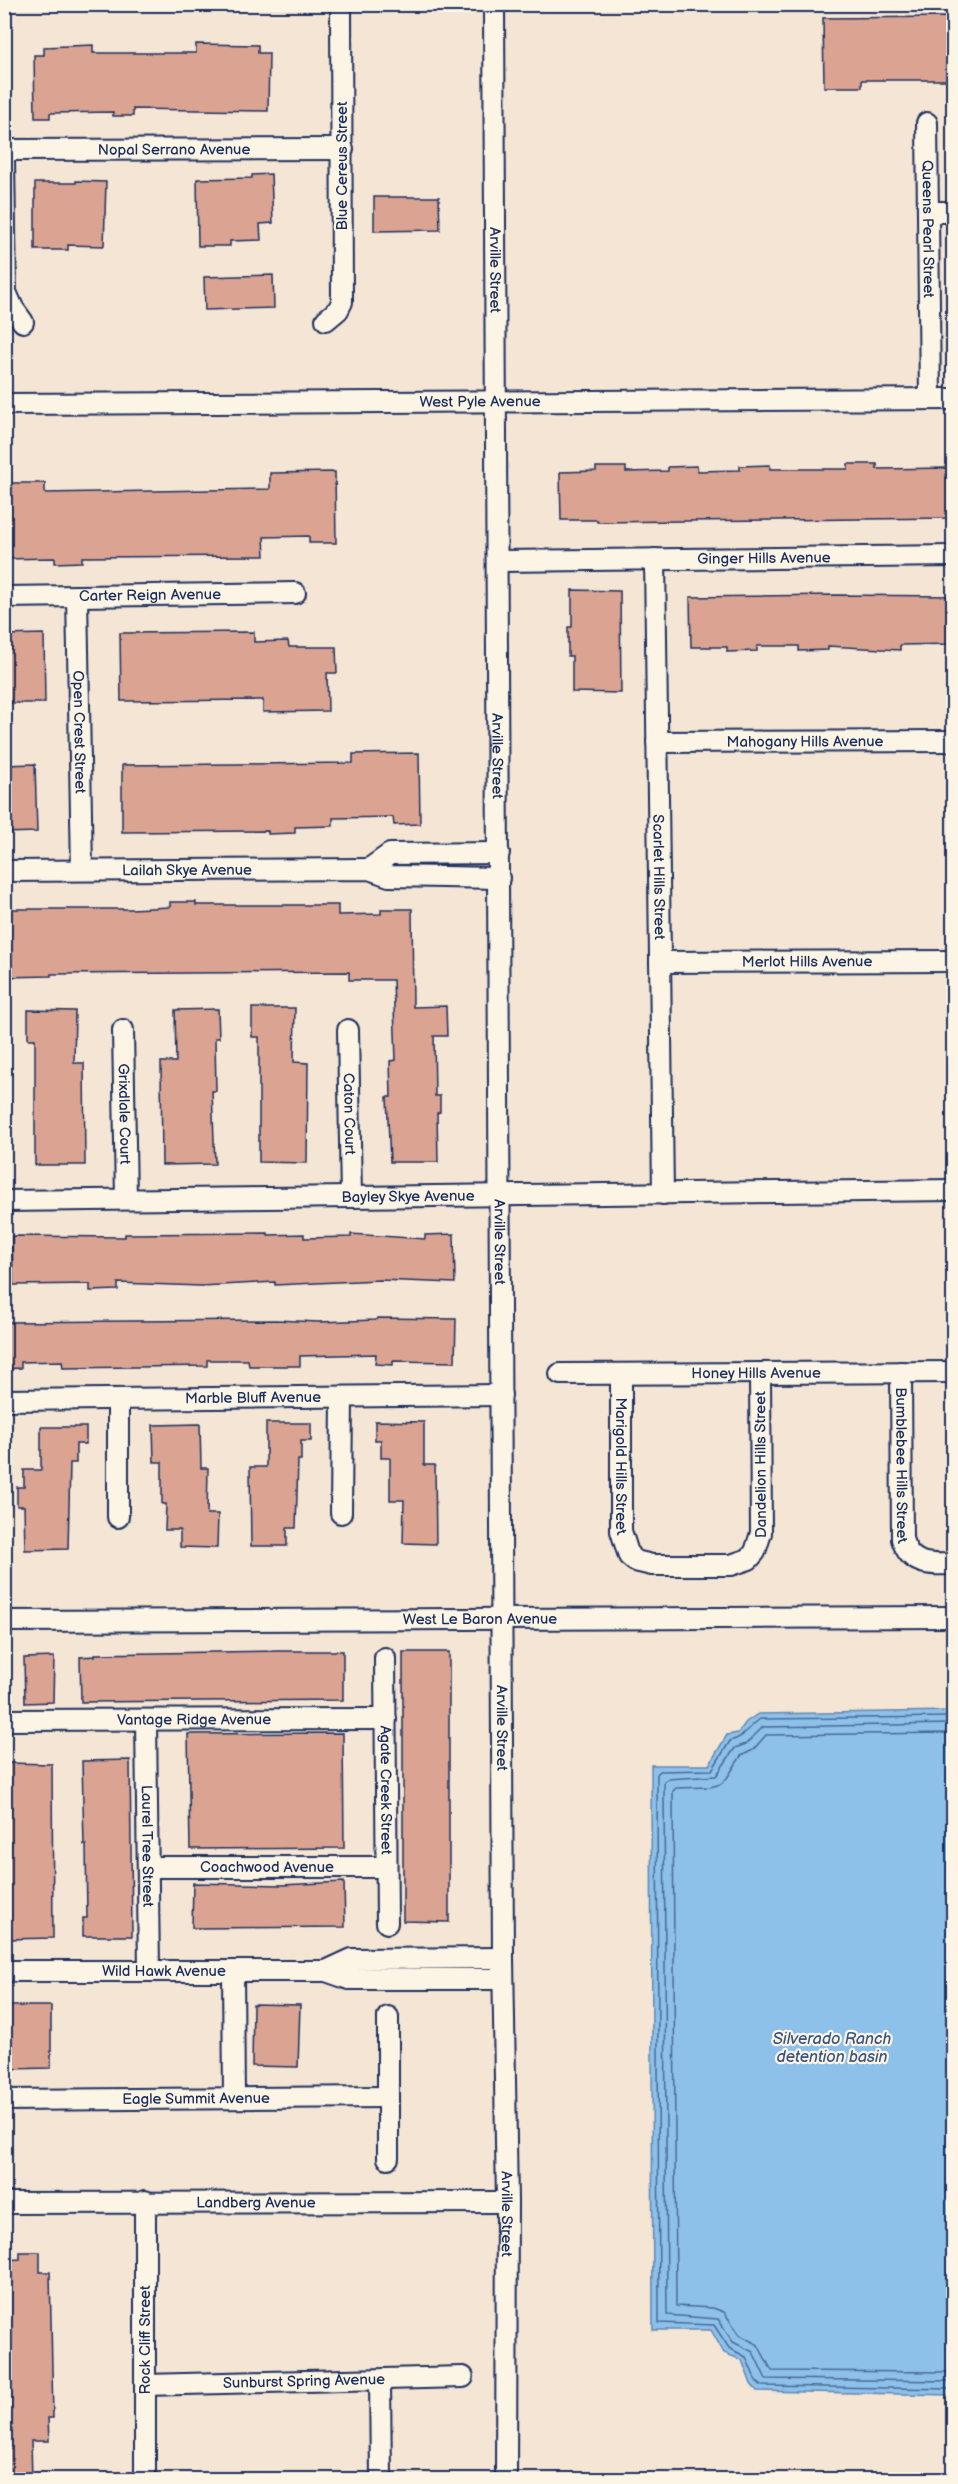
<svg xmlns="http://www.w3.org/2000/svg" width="958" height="2484" font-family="'Balsamiq Sans',sans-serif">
  <rect width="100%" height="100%" fill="#f5e5d4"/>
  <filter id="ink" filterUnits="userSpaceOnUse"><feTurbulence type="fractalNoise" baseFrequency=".0167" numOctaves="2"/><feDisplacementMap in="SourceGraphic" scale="12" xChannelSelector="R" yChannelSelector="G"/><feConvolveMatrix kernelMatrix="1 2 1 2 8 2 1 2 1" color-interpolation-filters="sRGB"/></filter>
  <g filter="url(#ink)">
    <polygon fill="#8dc1ea" stroke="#5f87b2" stroke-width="1.5" points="953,1711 953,2395 757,2391 751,2384 742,2360 724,2353 711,2330 653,2330 651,1765 709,1765 727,1735 738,1733 746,1722 758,1714"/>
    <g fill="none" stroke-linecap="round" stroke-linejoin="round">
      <g stroke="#496996" stroke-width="1.5">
        <path d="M954,1717L760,1719C747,1728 746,1737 730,1741L712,1770L660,1771L657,1774L659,2323L714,2325L729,2348L746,2357L756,2381L762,2386L954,2389"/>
        <polyline points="954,1724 763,1727 746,1744 735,1748 716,1776 667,1779 664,1782 667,2315 718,2319 733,2342 753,2352 766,2379 954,2381"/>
        <polyline points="954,1733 766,1735 753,1750 741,1756 727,1778 721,1784 710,1787 676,1788 673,1791 676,2306 713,2308 724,2312 740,2335 758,2345 772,2371 954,2372"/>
      </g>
    </g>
    <g fill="#daa392" stroke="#1b2f5e" stroke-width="1.5">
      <polygon points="953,17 953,80 862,80 862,87 824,87 823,18"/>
      <polygon points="196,44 258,45 258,53 269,53 268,111 133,109 133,116 113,116 113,112 50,113 50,118 35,118 34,55 44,55 44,47 93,45 93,53 196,53"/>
      <polygon points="271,174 273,223 260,224 261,240 230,241 230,246 198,246 197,179 252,178 252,175"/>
      <polygon points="76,181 106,182 104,246 68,245 68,250 35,250 35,183 76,183"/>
      <polygon points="374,197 439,197 440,230 374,231"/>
      <polygon points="273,275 274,308 205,310 204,277"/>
      <polygon points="848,464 877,464 877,469 950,468 949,518 597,522 597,520 561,520 560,472 596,471 596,467 626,467 626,472 668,471 668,467 697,466 698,471 740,470 740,466 770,465 770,469 848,469"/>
      <polygon points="335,472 336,543 309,543 309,536 264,537 265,556 82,557 82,562 55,563 55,558 4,559 4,483 45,483 45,493 270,489 270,473"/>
      <polygon points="572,590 620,591 621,693 572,692 572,656 568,656 568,627 572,627"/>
      <polygon points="835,595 954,596 954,644 900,645 900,650 828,646 828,650 799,651 799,646 757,646 757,651 727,652 727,647 691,647 690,597"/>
      <polygon points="254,632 254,642 288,641 289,647 336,647 337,673 327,673 328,711 263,712 263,700 121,701 120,633"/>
      <polygon points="44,634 45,703 4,703 4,635"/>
      <polygon points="419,753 420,824 394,825 393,817 333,818 333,826 295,827 295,833 268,834 268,831 122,832 122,765 353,763 353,754"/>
      <polygon points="35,764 37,832 4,833 4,765"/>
      <polygon points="170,902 196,902 196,905 338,905 338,915 381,914 381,909 412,909 413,1007 446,1006 447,1036 434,1036 435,1096 440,1096 440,1112 437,1113 438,1162 390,1162 387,1097 391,1097 390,1061 396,1060 393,980 349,980 349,972 51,974 51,976 4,977 4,909 131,909 170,907"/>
      <polygon points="252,1008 295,1008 294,1062 308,1063 307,1163 259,1162 259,1037 252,1037"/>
      <polygon points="218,1009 219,1038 215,1038 216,1091 212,1091 215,1164 162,1165 161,1062 176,1062 175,1010"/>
      <polygon points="28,1010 75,1011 74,1063 84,1063 85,1165 35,1165 35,1039 28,1039"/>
      <polygon points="268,1233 268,1235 304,1234 304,1238 351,1237 351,1234 425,1239 425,1235 454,1234 455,1283 379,1280 275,1285 275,1282 201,1286 118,1283 118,1290 90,1291 90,1284 13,1285 12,1236 125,1237 125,1234"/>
      <polygon points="377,1318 456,1319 455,1362 393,1361 393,1365 375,1364 376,1354 300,1356 300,1366 249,1366 248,1360 207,1360 207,1366 63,1368 62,1361 21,1362 21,1368 4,1369 4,1322 276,1320 318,1322 376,1320"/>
      <polygon points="375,1421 424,1422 424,1465 435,1465 436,1544 403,1543 404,1500 390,1500 390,1458 381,1458 381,1440 375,1440"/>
      <polygon points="266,1423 311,1423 311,1441 301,1441 301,1460 298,1460 296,1528 287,1528 287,1546 251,1546 250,1467 266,1467"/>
      <polygon points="200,1424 201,1468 208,1468 207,1514 218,1514 217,1548 180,1547 180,1530 165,1530 166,1504 162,1504 162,1462 154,1462 153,1425"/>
      <polygon points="41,1427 86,1427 86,1444 76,1444 76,1463 70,1463 68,1549 25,1550 24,1506 17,1506 17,1487 24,1487 24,1470 41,1470"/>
      <polygon points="280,1651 343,1651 343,1700 81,1702 80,1657 95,1656 95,1654"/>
      <polygon points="403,1652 449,1652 449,1922 403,1921"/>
      <polygon points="54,1657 53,1702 25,1703 24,1658"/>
      <polygon points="343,1733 344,1848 190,1849 188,1734"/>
      <polygon points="130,1760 132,1936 83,1936 83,1918 87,1918 86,1845 84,1845 82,1761"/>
      <polygon points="6,1763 52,1764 53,1938 6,1939"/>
      <polygon points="344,1882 345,1927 192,1928 193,1883 281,1885"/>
      <polygon points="253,2004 300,2005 298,2067 252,2066"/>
      <polygon points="5,2006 51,2006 51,2068 6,2069"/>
      <polygon points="20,2252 40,2252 40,2272 50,2272 53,2418 48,2418 49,2441 31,2441 32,2480 4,2480 4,2260 20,2259"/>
    </g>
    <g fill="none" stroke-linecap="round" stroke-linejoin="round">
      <defs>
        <g id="minor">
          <path id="s1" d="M494,4L503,1958L507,2202L506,2480"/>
          <path id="s2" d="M927,123L930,399"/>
          <path id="s3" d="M4,150L343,149"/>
          <polyline points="4,160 6,292 13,308 23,322"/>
          <polyline points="928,212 954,212"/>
          <polyline points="326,320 338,310 342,302 341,4"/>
          <path id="s4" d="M4,404L954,399"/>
          <path id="s5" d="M655,559L663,1194"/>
          <path id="s6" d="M498,561L954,556"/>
          <path id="s7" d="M77,596L82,870"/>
          <path id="s8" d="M4,597L295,593"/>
          <path id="s9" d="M657,742L954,741"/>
          <polyline points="369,869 390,854 499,853"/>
          <path id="s10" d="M4,871L369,869L389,876L499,878"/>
          <path id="s11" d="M660,962L954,961"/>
          <path id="s12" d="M123,1030L126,1199"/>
          <path id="s13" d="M348,1030L351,1197"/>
          <path id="s14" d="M4,1201L954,1190"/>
          <path id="s15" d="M901,1372L902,1539C910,1566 929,1565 954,1564"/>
          <path id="s16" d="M560,1374L954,1372"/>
          <path id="s17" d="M621,1374V1531L629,1556L635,1561L652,1565H731L749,1559L755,1552L761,1533L760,1373"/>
          <path id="s18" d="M4,1400L501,1395"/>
          <polyline points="341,1513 342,1397"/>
          <polyline points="118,1517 118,1399"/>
          <path id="s19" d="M4,1621L954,1617"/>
          <path id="s20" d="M385,1658L387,1923"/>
          <path id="s21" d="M4,1720L386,1719"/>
          <path id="s22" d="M146,1720L149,1971"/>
          <path id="s23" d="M149,1867H386"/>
          <path id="s24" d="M4,1971H326L349,1979H503"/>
          <polyline points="233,1971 234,2098"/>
          <polyline points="326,1971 352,1959 503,1958"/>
          <polyline points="388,2017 388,2158"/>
          <path id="s25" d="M4,2100L388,2097"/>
          <path id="s26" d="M4,2203L507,2202"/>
          <polyline points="380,2380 381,2480"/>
          <path id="s27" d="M145,2385L463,2377"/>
          <polyline points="145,2480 145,2201"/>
        </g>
      </defs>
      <use href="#minor" stroke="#1b2f5e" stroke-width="24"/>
      <use href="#minor" stroke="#fcf5e5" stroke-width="20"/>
    </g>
  </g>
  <g text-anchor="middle" stroke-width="4.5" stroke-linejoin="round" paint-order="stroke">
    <g font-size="15" fill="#1b2f5e" stroke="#fcf5e5">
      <text dy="5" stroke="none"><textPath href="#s3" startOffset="170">Nopal Serrano Avenue</textPath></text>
      <text transform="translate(342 166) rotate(-90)" y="5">Blue Cereus Street</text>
      <text dy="5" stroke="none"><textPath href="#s2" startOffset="106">Queens Pearl Street</textPath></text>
      <text dy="5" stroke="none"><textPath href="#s1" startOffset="266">Arville Street</textPath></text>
      <text dy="5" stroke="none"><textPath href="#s4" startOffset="476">West Pyle Avenue</textPath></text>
      <text dy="5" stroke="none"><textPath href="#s6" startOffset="266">Ginger Hills Avenue</textPath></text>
      <text dy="5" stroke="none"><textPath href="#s8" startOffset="146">Carter Reign Avenue</textPath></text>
      <text dy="5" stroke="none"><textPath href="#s7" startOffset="136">Open Crest Street</textPath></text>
      <text dy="5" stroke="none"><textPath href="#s9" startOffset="148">Mahogany Hills Avenue</textPath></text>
      <text dy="5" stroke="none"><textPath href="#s1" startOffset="752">Arville Street</textPath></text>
      <text dy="5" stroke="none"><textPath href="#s10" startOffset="183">Lailah Skye Avenue</textPath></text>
      <text dy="5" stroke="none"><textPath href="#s5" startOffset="318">Scarlet Hills Street</textPath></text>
      <text dy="5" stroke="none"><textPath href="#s11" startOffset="147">Merlot Hills Avenue</textPath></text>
      <text dy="5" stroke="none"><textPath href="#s12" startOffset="84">Grixdlale Court</textPath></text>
      <text dy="5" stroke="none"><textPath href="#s13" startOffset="84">Caton Court</textPath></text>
      <text dy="5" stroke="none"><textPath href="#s14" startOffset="404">Bayley Skye Avenue</textPath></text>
      <text dy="5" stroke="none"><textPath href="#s1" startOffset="1238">Arville Street</textPath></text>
      <text dy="5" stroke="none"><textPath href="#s16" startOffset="196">Honey Hills Avenue</textPath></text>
      <text dy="5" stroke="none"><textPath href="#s18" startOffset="249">Marble Bluff Avenue</textPath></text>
      <text dy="5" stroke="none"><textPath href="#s15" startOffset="93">Bumblebee Hills Street</textPath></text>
      <text dy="5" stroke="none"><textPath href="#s17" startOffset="404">Dandelion Hills Street</textPath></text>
      <text dy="5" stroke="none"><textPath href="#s17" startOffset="92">Marigold Hills Street</textPath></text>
      <text dy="5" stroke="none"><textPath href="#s19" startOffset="476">West Le Baron Avenue</textPath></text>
      <text dy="5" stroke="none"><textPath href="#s21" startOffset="190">Vantage Ridge Avenue</textPath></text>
      <text dy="5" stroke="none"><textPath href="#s1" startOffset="1724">Arville Street</textPath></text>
      <text dy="5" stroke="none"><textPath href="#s20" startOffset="132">Agate Creek Street</textPath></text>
      <text dy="5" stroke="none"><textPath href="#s22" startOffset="126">Laurel Tree Street</textPath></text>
      <text dy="5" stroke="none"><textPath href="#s23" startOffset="118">Coachwood Avenue</textPath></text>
      <text dy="5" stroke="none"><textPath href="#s24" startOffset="160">Wild Hawk Avenue</textPath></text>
      <text dy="5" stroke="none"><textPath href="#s25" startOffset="192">Eagle Summit Avenue</textPath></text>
      <text dy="5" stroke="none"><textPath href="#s26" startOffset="252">Landberg Avenue</textPath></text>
      <text dy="5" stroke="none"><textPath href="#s1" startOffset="2210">Arville Street</textPath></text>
      <text transform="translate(145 2340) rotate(-90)" y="5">Rock Cliff Street</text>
      <text dy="5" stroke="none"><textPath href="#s27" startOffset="159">Sunburst Spring Avenue</textPath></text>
    </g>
    <g font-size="16" font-style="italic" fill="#385481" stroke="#fcf5e5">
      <text x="832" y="2044">Silverado Ranch<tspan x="832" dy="18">detention basin</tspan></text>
    </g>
  </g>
  <rect width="958" height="2484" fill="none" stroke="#fcf5e5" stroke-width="24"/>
  <rect x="12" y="12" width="934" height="2460" fill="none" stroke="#1b2f5e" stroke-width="2" filter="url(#ink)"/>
</svg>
